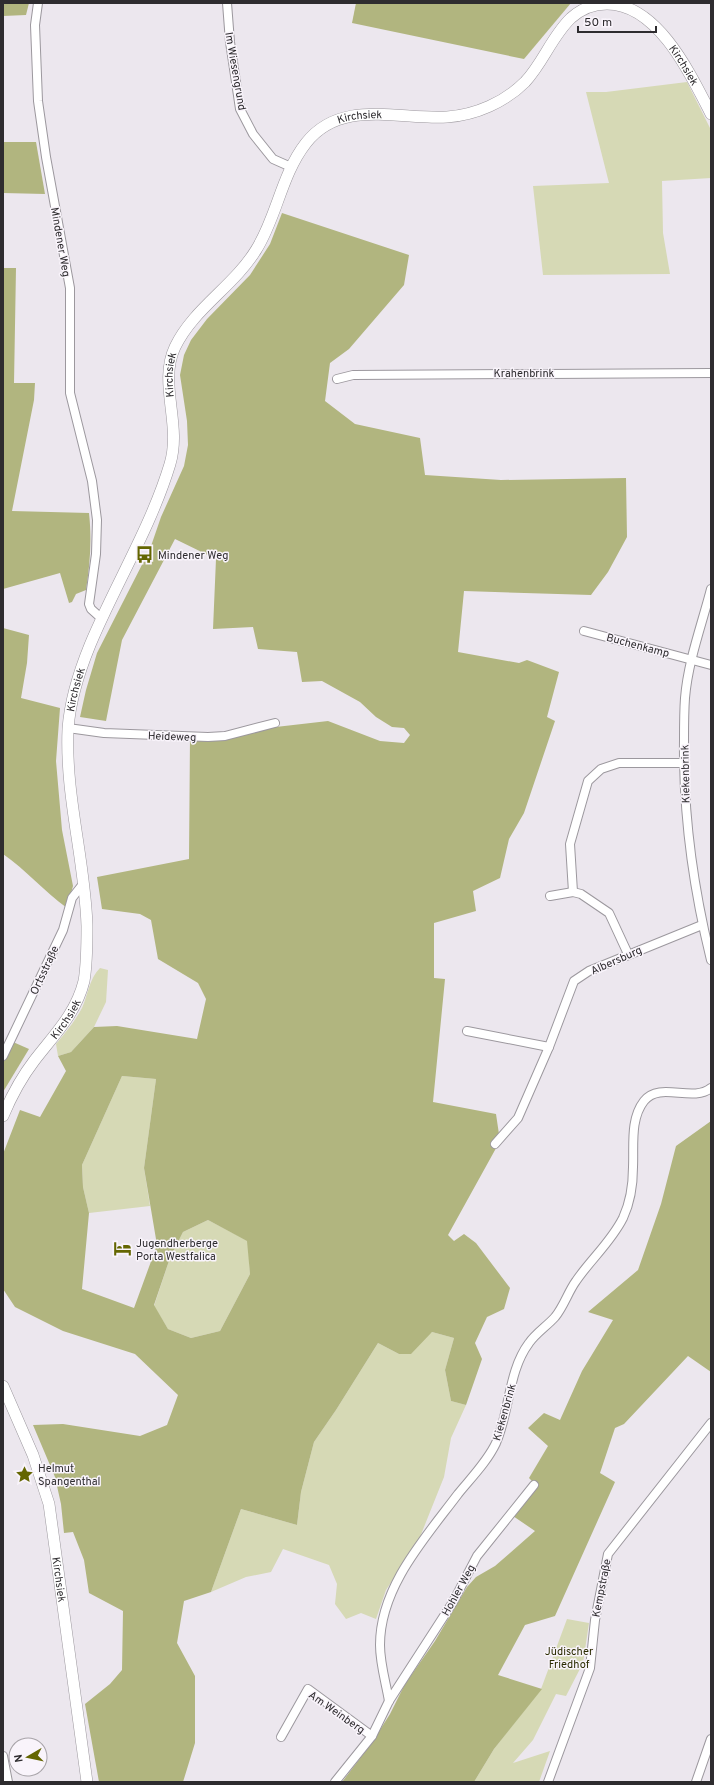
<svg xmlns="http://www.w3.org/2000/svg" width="714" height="1785" font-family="Overpass,sans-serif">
  <rect width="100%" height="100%" fill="#ece7ee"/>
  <g fill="#d6d9b5">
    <polygon points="687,82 711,130 711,178 662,181 663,233 670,274 543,275 533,186 609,183 586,92 606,92"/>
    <path d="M100,968L108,970L106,1002L94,1027L71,1052L58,1056L56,1044C66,1032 75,1021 82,1008C88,995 89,979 100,968Z"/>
    <polygon points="122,1076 156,1079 144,1168 150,1206 89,1213 83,1187 82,1165"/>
    <polygon points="208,1220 248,1241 250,1274 220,1331 191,1338 168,1329 154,1306 170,1258 183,1232"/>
    <polygon points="432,1332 454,1338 445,1370 451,1401 466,1405 451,1438 444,1477 418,1542 386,1590 376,1619 361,1613 346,1619 335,1604 337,1584 329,1565 283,1549 271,1572 246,1577 211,1592 241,1509 297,1525 301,1492 314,1442 336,1410 378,1343 399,1354"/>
    <polygon points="567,1619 589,1623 583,1663 566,1696 556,1694 533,1740 513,1763 550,1751 539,1782 474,1782 494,1749 541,1689"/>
  </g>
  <g fill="#b1b57f" fill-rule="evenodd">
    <polygon points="3,3 29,3 26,15 3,16"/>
    <polygon points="356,3 571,3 524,59 352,23"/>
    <polygon points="3,142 36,142 45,194 3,193"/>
    <path d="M282,213L409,255L404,285L349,349L330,363L325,401L355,424L420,438L425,475L501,480L626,478L627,537L608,572L591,595L464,591L458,652L519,663L527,660L559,672L547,717L555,721L524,813L509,839L500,878L473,891L476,911L434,923V978L445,979L433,1102L496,1114L500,1141L448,1235L454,1241L464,1234L476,1243L510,1288L504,1309L487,1317L475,1343L482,1359L466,1405L451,1401L445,1370L454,1338L432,1332L411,1354H399L378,1343L336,1410L314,1442L301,1492L297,1525L241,1509L211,1592L184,1601L177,1643L195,1676V1743L183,1782H99L85,1704L110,1684L122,1670L123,1611L89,1593L84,1560L73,1532L64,1533L61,1504L55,1477L33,1425L63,1424L140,1436L167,1425L178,1395L135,1354L63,1331L15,1307L3,1289V1154L20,1110L40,1117L66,1071L58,1056L71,1052L94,1027L117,1026L197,1039L206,999L198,983L158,959L151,920L140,914L102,909L97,877L189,859L190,737L328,721L380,741L404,743L410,735L404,728L392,727L376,717L360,702L322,681L302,682L297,652L258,649L253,627L213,629L216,559L175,539L122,640L106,721L80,717L86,690L97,653L150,549L161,517L184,466L188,445L187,421L180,375L184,355L191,340L207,319L250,275L270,244ZM122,1076L156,1079L144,1168L157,1245L134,1308L82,1289L89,1213L83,1187L82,1165ZM208,1220L247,1241L250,1274L220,1331L191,1338L168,1329L154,1305L170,1258L183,1232Z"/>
    <path d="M3,268H16L14,383H35L34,400L12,511L89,513C92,540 90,564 86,590L76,594L72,602L69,603L60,573L3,589Z"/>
    <path d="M3,628L29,635L27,663L21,698L60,708L56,761L62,830L73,886L67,908C44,891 26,870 3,854Z"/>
    <polygon points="13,1042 29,1049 3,1092 3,1063"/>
    <polygon points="711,1121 711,1372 688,1356 624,1424 615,1428 600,1473 615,1482 555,1616 525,1625 498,1675 542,1689 494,1749 474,1782 342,1782 371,1744 390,1714 405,1684 435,1641 467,1587 476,1577 495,1566 535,1531 513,1516 538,1487 529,1478 548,1446 528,1428 544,1413 560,1420 582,1371 613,1320 588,1312 638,1270 661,1204 676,1146"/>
  </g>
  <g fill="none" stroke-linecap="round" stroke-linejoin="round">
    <defs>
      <g id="street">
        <polyline points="38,3 35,25 38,101 46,157 70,288 70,393 92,481 97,520 96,554 89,604 91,609 101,618"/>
        <polyline points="227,3 230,42 240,109 253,134 273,159 291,167"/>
        <polyline points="337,379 353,375 711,373"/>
        <path d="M711,589C702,624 688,661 685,698C684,712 684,726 684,740C683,815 693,887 711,960"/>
        <polyline points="584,631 711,665"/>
        <polyline points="68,728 104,733 208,737 225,736 275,723"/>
        <polyline points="573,892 570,844 588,781 601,769 619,763 684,763"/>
        <polyline points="550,896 573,892 581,894 609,913 628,954"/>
        <polyline points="467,1031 549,1047"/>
        <polyline points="3,1056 63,930 72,898 83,884"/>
        <polyline points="495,1144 518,1118 549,1047 574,981 589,971 702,925"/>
        <path d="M389,1701C386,1683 380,1664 380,1645C380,1587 425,1538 458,1494C471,1478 487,1462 496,1443C510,1411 508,1371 529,1343C536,1333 547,1326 555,1317C564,1306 568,1292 576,1281C591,1259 611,1242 623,1218C630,1203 633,1183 633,1167C634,1145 630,1119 644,1101C660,1081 692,1103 711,1088"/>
        <polyline points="281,1737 308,1689 372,1736"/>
        <polyline points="3,1756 8,1782"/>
        <polyline points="335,1782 372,1736 389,1701 453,1602 477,1556 534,1485"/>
        <polyline points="548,1782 590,1668 595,1620 608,1554 711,1423"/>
        <polyline points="696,1782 711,1739"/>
      </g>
      <g id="secondary">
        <path id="s1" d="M3,1116C11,1097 21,1078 34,1061C53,1036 76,1014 84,981C87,964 87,944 87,926C85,860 65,796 68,729C70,700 79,672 90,645C115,585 151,527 170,464C182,424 158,383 175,347C193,309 234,286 256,250C277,217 281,175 306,143C341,98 399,120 447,117C476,115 505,102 525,82C543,63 552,36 571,18C581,9 594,4 607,4C658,4 691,75 711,114"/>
        <path id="s2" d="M3,1386L33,1455L49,1504L87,1782"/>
      </g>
    </defs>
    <use href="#street" stroke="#9c989e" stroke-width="10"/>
    <use href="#secondary" stroke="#9c989e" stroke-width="12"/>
    <use href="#street" stroke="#fff" stroke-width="8"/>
    <use href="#secondary" stroke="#fff" stroke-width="11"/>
  </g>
  <defs>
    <symbol id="bus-bare" viewBox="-9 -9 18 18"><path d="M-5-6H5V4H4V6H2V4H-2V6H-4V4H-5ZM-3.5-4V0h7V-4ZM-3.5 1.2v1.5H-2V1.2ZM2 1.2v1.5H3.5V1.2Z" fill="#646601" stroke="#f9f4fb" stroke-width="2.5" paint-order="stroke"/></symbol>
    <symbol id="hotel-bare" viewBox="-9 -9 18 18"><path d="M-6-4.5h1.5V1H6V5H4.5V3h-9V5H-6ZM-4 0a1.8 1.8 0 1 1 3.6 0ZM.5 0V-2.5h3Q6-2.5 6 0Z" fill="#646601" stroke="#f9f4fb" stroke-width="2.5" paint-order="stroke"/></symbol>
    <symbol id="sight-bare" viewBox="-9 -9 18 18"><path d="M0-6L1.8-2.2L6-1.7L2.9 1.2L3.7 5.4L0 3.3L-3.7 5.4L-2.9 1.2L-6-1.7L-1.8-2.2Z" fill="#646601" stroke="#f9f4fb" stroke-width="2.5" paint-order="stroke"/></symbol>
  </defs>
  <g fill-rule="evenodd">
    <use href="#bus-bare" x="132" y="542" width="25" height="25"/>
    <use href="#hotel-bare" x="110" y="1236" width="25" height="25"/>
    <use href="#sight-bare" x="12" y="1462" width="25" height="25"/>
  </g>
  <g text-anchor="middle" stroke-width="3" stroke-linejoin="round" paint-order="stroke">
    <g font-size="11" fill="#2e2c2f" stroke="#f9f4fb">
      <text dy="4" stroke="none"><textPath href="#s1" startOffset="1519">Kirchsiek</textPath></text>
      <text transform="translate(236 71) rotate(80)" y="4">Im Wiesengrund</text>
      <text dy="4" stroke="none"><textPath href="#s1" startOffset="1123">Kirchsiek</textPath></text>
      <text transform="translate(61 242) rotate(80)" y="4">Mindener Weg</text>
      <text x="524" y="377">Krahenbrink</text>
      <text dy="4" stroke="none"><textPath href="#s1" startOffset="787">Kirchsiek</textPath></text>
      <text transform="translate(638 645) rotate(15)" y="4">Buchenkamp</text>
      <text dy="4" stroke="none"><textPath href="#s1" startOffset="452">Kirchsiek</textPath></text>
      <text transform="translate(172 736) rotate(2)" y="4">Heideweg</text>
      <text transform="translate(685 774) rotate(-91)" y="4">Kiekenbrink</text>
      <text transform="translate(616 960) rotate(-24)" y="4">Albersburg</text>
      <text transform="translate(44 970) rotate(-65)" y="4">Ortsstraße</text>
      <text dy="4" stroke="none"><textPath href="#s1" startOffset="116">Kirchsiek</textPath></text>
      <text transform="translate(504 1412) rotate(-74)" y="4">Kiekenbrink</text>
      <text dy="4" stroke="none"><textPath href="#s2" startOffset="203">Kirchsiek</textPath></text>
      <text transform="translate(601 1588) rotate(-79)" y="4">Kempstraße</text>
      <text transform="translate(458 1590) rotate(-61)" y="4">Hohler Weg</text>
      <text transform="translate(337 1712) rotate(35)" y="4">Am Weinberg</text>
    </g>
    <g font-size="11" fill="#2e2c2f" stroke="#f9f4fb" text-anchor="start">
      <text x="158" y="559">Mindener Weg</text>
      <text x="136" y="1247">Jugendherberge<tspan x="136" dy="13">Porta Westfalica</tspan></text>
      <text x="38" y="1472">Helmut<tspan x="38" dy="13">Spangenthal</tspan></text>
    </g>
    <g font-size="11" fill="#2b2c01" stroke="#f9f4fb">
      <text x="569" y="1655">Jüdischer<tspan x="569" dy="13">Friedhof</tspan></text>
    </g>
  </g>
  <rect width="714" height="1785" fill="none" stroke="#2e2c2f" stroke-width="8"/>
  <g transform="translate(28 1757) rotate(261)"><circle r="19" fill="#f9f4fb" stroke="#a8a4a9"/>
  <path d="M0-3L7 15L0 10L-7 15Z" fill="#646601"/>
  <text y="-6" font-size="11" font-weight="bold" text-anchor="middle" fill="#2e2c2f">N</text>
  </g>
  <path d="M578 26v6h78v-6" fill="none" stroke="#2e2c2f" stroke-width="2"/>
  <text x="584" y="26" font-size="12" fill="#2e2c2f" stroke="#f9f4fb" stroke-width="3" paint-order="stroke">50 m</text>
</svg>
